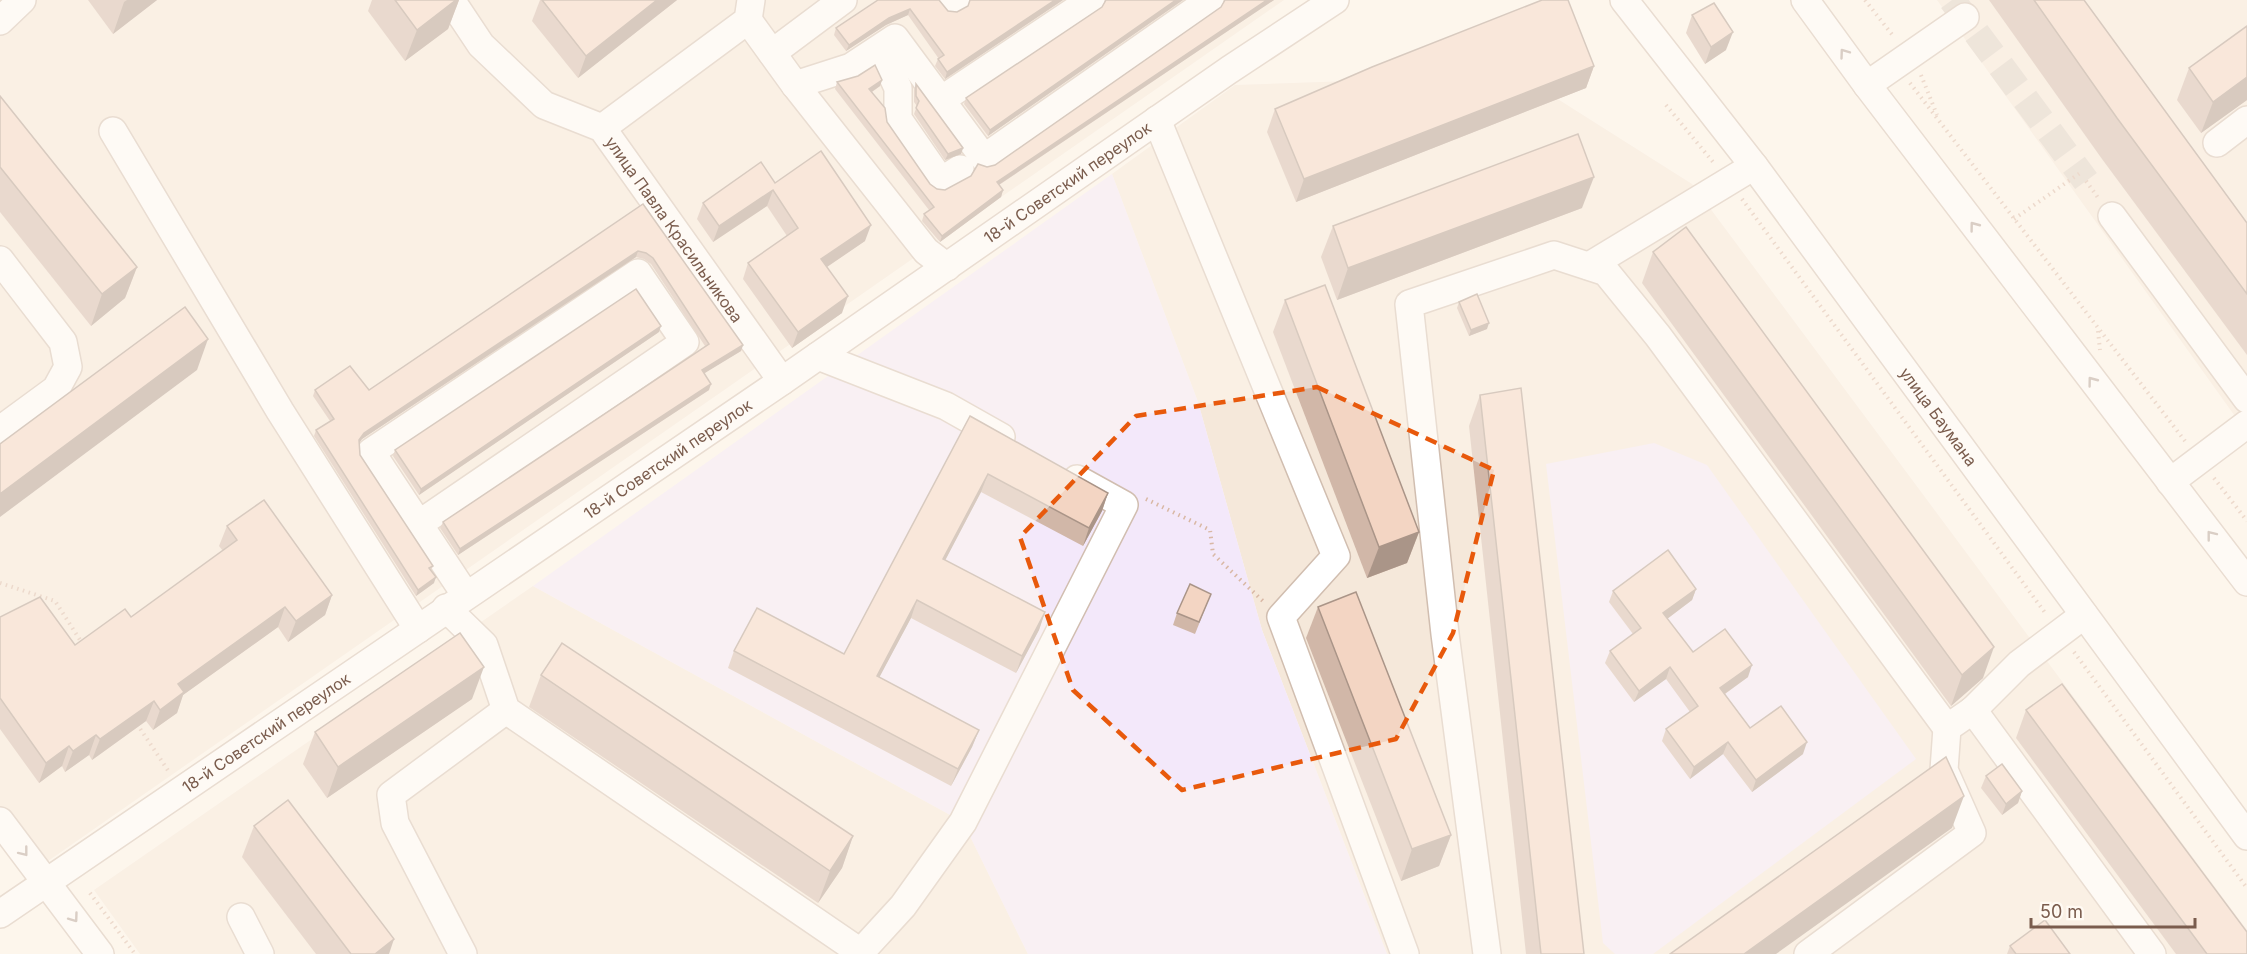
<svg xmlns="http://www.w3.org/2000/svg" width="2247" height="954" font-family="Inter,sans-serif">
  <rect width="100%" height="100%" fill="#fdf6ec"/>
  <g fill="#f5e8da">
    <polygon points="0,0 1284,0 28,875 0,838"/>
    <polygon points="1937,0 2247,0 2247,433"/>
    <polygon points="1435,78 1545,91 1692,184 2247,930 2247,954 1387,954 1262,630 1198,402 1112,174 1235,85"/>
    <polygon points="533,586 963,822 1028,954 140,954 94,890"/>
  </g>
  <g fill="#f3e8fa">
    <polygon points="1112,174 1198,402 1262,630 1387,954 1028,954 963,822 533,586"/>
    <polygon points="1654,443 1707,465 1916,759 1653,954 1615,954 1603,943 1546,464"/>
  </g>
  <g fill="none" stroke-linecap="round" stroke-linejoin="round">
    <polyline stroke="#dcd0c4" stroke-width="27" stroke-dasharray="27 14" stroke-linecap="butt" points="1952,0 2086,181"/>
    <defs>
      <g id="minor">
        <path id="s1" d="M451,0L481,45L544,105L602,128L782,381"/>
        <path id="s2" d="M1624,0L1754,166L2247,836"/>
        <polyline points="1805,0 1867,85 2247,582"/>
        <polyline points="952,3 956,0"/>
        <polyline points="748,20 795,85 926,251 947,267"/>
        <polyline points="0,21 22,0"/>
        <polyline points="880,49 898,88 898,119 941,181 960,169"/>
        <polyline points="772,53 843,0"/>
        <polyline points="795,85 851,67 895,38 984,158 1210,0"/>
        <polyline points="1867,85 1965,17"/>
        <polyline points="941,100 1091,0"/>
        <polyline points="1157,120 1336,556 1281,617 1405,954"/>
        <polyline points="602,128 748,20 751,0"/>
        <polyline points="113,131 280,411 418,629"/>
        <polyline points="2217,143 2247,120"/>
        <polyline points="2112,216 2247,399"/>
        <polyline points="0,260 63,342 68,367 56,389 0,430"/>
        <polyline points="1589,266 1754,166"/>
        <polyline points="818,356 946,406 1001,437"/>
        <polyline points="2170,482 2247,424"/>
        <polyline points="419,524 685,342 638,273 371,452 465,594"/>
        <polyline points="446,608 484,645 506,710 863,954"/>
        <polyline points="1973,710 2152,954"/>
        <polyline points="0,821 100,954"/>
        <path id="s3" d="M0,914L782,381L1229,70L1335,0"/>
        <polyline points="241,917 260,954"/>
        <polyline points="463,954 395,823 391,795 506,710"/>
        <polyline points="859,954 903,906 963,822 1124,505 1077,479"/>
        <polyline points="1487,954 1445,634 1409,304 1554,255 1606,272 1658,336 1947,728"/>
        <polyline points="1808,954 1972,833 1944,770 1947,728 1973,710 2019,664 2084,615"/>
      </g>
    </defs>
    <use href="#minor" stroke="#d1beb0" stroke-width="30"/>
    <g stroke="#d9b8a5" stroke-width="4" stroke-dasharray="1.5 4.5" stroke-linecap="butt">
      <polyline points="1865,0 1894,37"/>
      <polyline points="1921,75 1937,115"/>
      <polyline points="1910,83 2185,441"/>
      <polyline points="1666,105 1713,162"/>
      <polyline points="2086,181 2099,199"/>
      <polyline points="1742,199 2046,614"/>
      <polyline points="2014,219 2080,173"/>
      <polyline points="2098,331 2100,350"/>
      <polyline points="2214,478 2247,521"/>
      <polyline points="1146,499 1210,530 1213,554 1265,603"/>
      <polyline points="0,583 55,601 82,643"/>
      <polyline points="2074,652 2247,888"/>
      <polyline points="137,724 169,772"/>
      <polyline points="90,893 135,954"/>
    </g>
    <use href="#minor" stroke="#fff" stroke-width="27"/>
  </g>
  <g fill="#d1b7a8">
    <polygon points="88,0 157,0 113,34"/>
    <polygon points="372,0 459,0 448,29 405,61 368,11"/>
    <polygon points="540,0 677,0 578,78 532,21"/>
    <polygon points="878,0 957,12 1063,0 945,79 935,66 938,59 939,59 908,15 886,25 846,51 834,35 836,28"/>
    <polygon points="1106,0 1183,0 988,136 964,104 966,98 1102,7"/>
    <polygon points="1225,0 1274,0 999,185 1003,190 1001,197 940,242 922,221 924,214 929,210 835,89 837,82 882,80 880,86 872,92 887,122 930,184 937,189 945,190 987,167 995,165 1221,7"/>
    <polygon points="1989,0 2084,0 2247,223 2247,355 2102,159"/>
    <polygon points="1692,15 1726,50 1705,64 1686,33"/>
    <polygon points="2247,26 2247,100 2201,133 2177,100 2189,68"/>
    <polygon points="1594,66 1586,88 1296,202 1267,132 1275,109"/>
    <polygon points="916,84 963,148 961,154 945,160 914,114 917,106 914,102 914,90"/>
    <polygon points="0,96 137,267 125,298 91,326 0,212"/>
    <polygon points="775,183 865,241 827,267 842,313 792,348 743,279 748,263 787,236 767,206 713,242 697,219 703,203"/>
    <polygon points="643,204 743,345 741,351 704,373 709,390 458,555 440,528 443,522 705,346 651,264 644,259 636,257 362,439 359,443 360,455 433,566 431,571 434,583 416,596 314,436 316,430 330,421 313,396 315,390 369,390"/>
    <polygon points="1582,208 1337,300 1321,257 1333,226"/>
    <polygon points="1653,252 1983,678 1951,706 1642,283"/>
    <polygon points="1285,300 1419,532 1407,563 1367,578 1273,332"/>
    <polygon points="1459,302 1487,329 1469,336 1457,308"/>
    <polygon points="659,332 419,495 393,456 395,450"/>
    <polygon points="1480,395 1584,954 1526,954 1469,426"/>
    <polygon points="970,416 1108,493 1102,511 1083,546 981,492 945,560 1045,612 1039,630 1016,673 911,618 879,677 979,730 972,747 951,786 728,668 734,651 844,654"/>
    <polygon points="227,526 332,595 325,615 288,642 278,627 183,695 177,713 153,730 146,721 92,760 89,755 65,772 62,766 39,783 0,729 0,617 75,645 131,617 223,551 219,546"/>
    <polygon points="1696,589 1692,600 1667,619 1693,652 1748,677 1725,694 1750,728 1803,754 1752,792 1723,754 1690,779 1662,741 1666,729 1690,712 1666,679 1634,702 1605,663 1610,651 1633,634 1609,602 1613,591"/>
    <polygon points="1211,594 1195,634 1173,625 1177,613"/>
    <polygon points="1318,607 1451,835 1439,866 1401,881 1306,638"/>
    <polygon points="541,675 853,836 842,868 818,903 529,707"/>
    <polygon points="472,699 327,798 303,764 315,732"/>
    <polygon points="2026,710 2247,954 2176,954 2016,738"/>
    <polygon points="1986,776 2022,791 2018,803 2002,815 1981,788"/>
    <polygon points="254,826 389,954 316,954 242,857"/>
    <polygon points="2010,946 2070,954 2007,954"/>
  </g>
  <g fill="#aa9588">
    <polygon points="127,0 157,0 113,34 124,2"/>
    <polygon points="456,0 459,0 448,29 405,61 417,30"/>
    <polygon points="657,0 677,0 578,78 586,56"/>
    <polygon points="1055,0 1063,0 945,79 947,72"/>
    <polygon points="1176,0 1183,0 988,136 990,130"/>
    <polygon points="1267,0 1274,0 994,188 997,182"/>
    <polygon points="910,9 908,15 886,25 846,51 849,45 889,18"/>
    <polygon points="1733,32 1726,50 1705,64 1711,47"/>
    <polygon points="1594,66 1586,88 1296,202 1304,179"/>
    <polygon points="2247,77 2247,100 2201,133 2213,102"/>
    <polygon points="882,80 880,86 867,95 869,89"/>
    <polygon points="963,148 961,154 945,160 948,154"/>
    <polygon points="1594,177 1582,208 1337,300 1348,268"/>
    <polygon points="773,190 767,206 713,242 719,226"/>
    <polygon points="1003,190 1001,197 940,242 942,236"/>
    <polygon points="871,225 865,241 815,275 821,259"/>
    <polygon points="638,251 636,257 362,439 357,446 359,440 364,433"/>
    <polygon points="137,267 125,298 91,326 102,294"/>
    <polygon points="848,296 842,313 792,348 798,332"/>
    <polygon points="1489,323 1487,329 1469,336 1471,330"/>
    <polygon points="661,326 659,332 419,495 421,489"/>
    <polygon points="208,339 197,370 0,517 0,494"/>
    <polygon points="743,345 741,351 700,376 702,370"/>
    <polygon points="711,384 709,390 458,555 460,549"/>
    <polygon points="988,474 981,492 937,576 943,559"/>
    <polygon points="1108,493 1102,511 1083,546 1089,528"/>
    <polygon points="1419,532 1407,563 1367,578 1379,547"/>
    <polygon points="436,577 434,583 416,596 418,590"/>
    <polygon points="1696,589 1692,600 1659,625 1663,613"/>
    <polygon points="332,595 325,615 288,642 296,621"/>
    <polygon points="917,600 911,618 871,693 877,676"/>
    <polygon points="285,607 278,627 183,695 177,713 153,730 160,710 178,684"/>
    <polygon points="1045,612 1039,630 1016,673 1022,656"/>
    <polygon points="1994,647 1983,678 1951,706 1962,675"/>
    <polygon points="1752,665 1748,677 1716,700 1720,688"/>
    <polygon points="484,667 472,699 327,798 338,767"/>
    <polygon points="1670,667 1666,679 1634,702 1639,691"/>
    <polygon points="154,701 146,721 92,760 100,739"/>
    <polygon points="979,730 972,747 951,786 958,769"/>
    <polygon points="96,735 89,755 65,772 73,751"/>
    <polygon points="1728,742 1723,754 1690,779 1694,767"/>
    <polygon points="1807,742 1803,754 1752,792 1756,780"/>
    <polygon points="69,746 62,766 39,783 46,763"/>
    <polygon points="2022,791 2018,803 2002,815 2006,804"/>
    <polygon points="1964,796 1952,828 1776,954 1744,954"/>
    <polygon points="1451,835 1439,866 1401,881 1412,849"/>
    <polygon points="853,836 842,868 818,903 830,871"/>
    <polygon points="394,939 389,954 375,954"/>
  </g>
  <g fill="#f3d5c3" stroke="#aa9588" stroke-width="1.5">
    <polygon points="395,0 456,0 417,30"/>
    <polygon points="542,0 657,0 586,56"/>
    <polygon points="878,0 939,0 948,11 957,12 968,6 970,0 1055,0 947,72 938,59 944,55 910,9 889,18 849,45 836,28"/>
    <polygon points="1106,0 1176,0 990,130 966,98 1102,7"/>
    <polygon points="1225,0 1267,0 997,182 1003,190 942,236 924,214 934,207 837,82 858,76 875,65 882,80 869,89 885,108 887,122 930,184 937,189 945,190 971,176 978,164 987,167 995,165 1221,7"/>
    <polygon points="1542,0 1568,0 1594,66 1304,179 1275,109 1372,67"/>
    <polygon points="2034,0 2084,0 2247,223 2247,294 2117,118"/>
    <polygon points="1714,3 1733,32 1711,47 1692,15"/>
    <polygon points="2247,26 2247,77 2213,102 2189,68"/>
    <polygon points="916,84 963,148 948,154 916,108 919,101 916,96"/>
    <polygon points="0,96 137,267 102,294 0,167"/>
    <polygon points="1578,134 1594,177 1348,268 1333,226"/>
    <polygon points="821,151 871,225 821,259 848,296 798,332 748,263 798,228 773,190 719,226 703,203 761,162 775,183"/>
    <polygon points="643,204 743,345 702,370 711,384 460,549 443,522 709,344 653,258 646,253 638,251 364,433 359,440 360,455 433,566 429,568 436,577 418,590 316,430 334,419 315,390 350,366 369,390"/>
    <polygon points="1686,227 1994,647 1962,675 1653,252"/>
    <polygon points="1325,285 1419,532 1379,547 1285,300"/>
    <polygon points="636,289 661,326 421,489 395,450"/>
    <polygon points="1477,294 1489,323 1471,330 1459,302"/>
    <polygon points="185,307 208,339 0,494 0,444"/>
    <polygon points="1521,388 1584,954 1541,954 1480,395"/>
    <polygon points="970,416 1108,493 1089,528 988,474 943,559 1045,612 1022,656 917,600 877,676 979,730 958,769 734,651 757,608 844,654"/>
    <polygon points="264,500 332,595 296,621 285,607 178,684 184,692 160,710 154,701 100,739 96,735 73,751 69,746 46,763 0,698 0,617 40,597 75,645 125,609 131,617 237,540 227,526"/>
    <polygon points="1668,550 1696,589 1663,613 1693,652 1725,629 1752,665 1720,688 1750,728 1781,706 1807,742 1756,780 1728,742 1694,767 1666,729 1698,706 1670,667 1639,691 1610,651 1641,628 1613,591"/>
    <polygon points="1190,584 1211,594 1199,622 1177,613"/>
    <polygon points="1356,592 1451,835 1412,849 1318,607"/>
    <polygon points="460,633 484,667 338,767 315,732"/>
    <polygon points="562,643 853,836 830,871 541,675"/>
    <polygon points="2062,684 2247,932 2247,954 2207,954 2026,710"/>
    <polygon points="1946,757 1964,796 1744,954 1670,954"/>
    <polygon points="2002,764 2022,791 2006,804 1986,776"/>
    <polygon points="288,800 394,939 375,954 351,954 254,826"/>
    <polygon points="2045,920 2070,954 2016,954 2010,946"/>
  </g>
  <defs><path id="oneway-chevron" d="M-2-3.5L2.5 0L-2 3.5" fill="none" stroke-width="1.6" stroke-linecap="round" stroke-linejoin="round" transform="scale(1.5)"/></defs>
  <g stroke="#af9d94">
    <use href="#oneway-chevron" transform="translate(1844 53) rotate(-126)"/>
    <use href="#oneway-chevron" transform="translate(1974 226) rotate(-127)"/>
    <use href="#oneway-chevron" transform="translate(2092 381) rotate(-127)"/>
    <use href="#oneway-chevron" transform="translate(2211 535) rotate(-128)"/>
    <use href="#oneway-chevron" transform="translate(24 852) rotate(52)"/>
    <use href="#oneway-chevron" transform="translate(74 918) rotate(54)"/>
  </g>
  <path d="M0 0H2247V954H0ZM1317,387L1494,470L1453,633L1396,739L1182,790L1073,690L1020,537L1136,416Z" fill="#fdf6ec" fill-opacity=".55" fill-rule="evenodd"/>
  <path fill="none" stroke="#e8590c" stroke-width="4.5" stroke-dasharray="12 8" stroke-linejoin="round" d="M1317,387L1494,470L1453,633L1396,739L1182,790L1073,690L1020,537L1136,416Z"/>
  <g text-anchor="middle" stroke-width="4.5" stroke-linejoin="round" paint-order="stroke">
    <g font-size="16" fill="#7a5c4d" stroke="#fffaf3">
      <text dy="6" stroke="none"><textPath href="#s3" startOffset="1294">18-й Советский переулок</textPath></text>
      <text dy="6" stroke="none"><textPath href="#s1" startOffset="328">улица Павла Красильникова</textPath></text>
      <text dy="6" stroke="none"><textPath href="#s2" startOffset="522">улица Баумана</textPath></text>
      <text dy="6" stroke="none"><textPath href="#s3" startOffset="808">18-й Советский переулок</textPath></text>
      <text dy="6" stroke="none"><textPath href="#s3" startOffset="322">18-й Советский переулок</textPath></text>
    </g>
  </g>
  <path d="M2031 918v9h164v-9" fill="none" stroke="#7a5c4d" stroke-width="3"/>
  <text x="2040" y="918" font-size="18" fill="#7a5c4d" stroke="#fffaf3" stroke-width="4.5" paint-order="stroke">50 m</text>
</svg>
